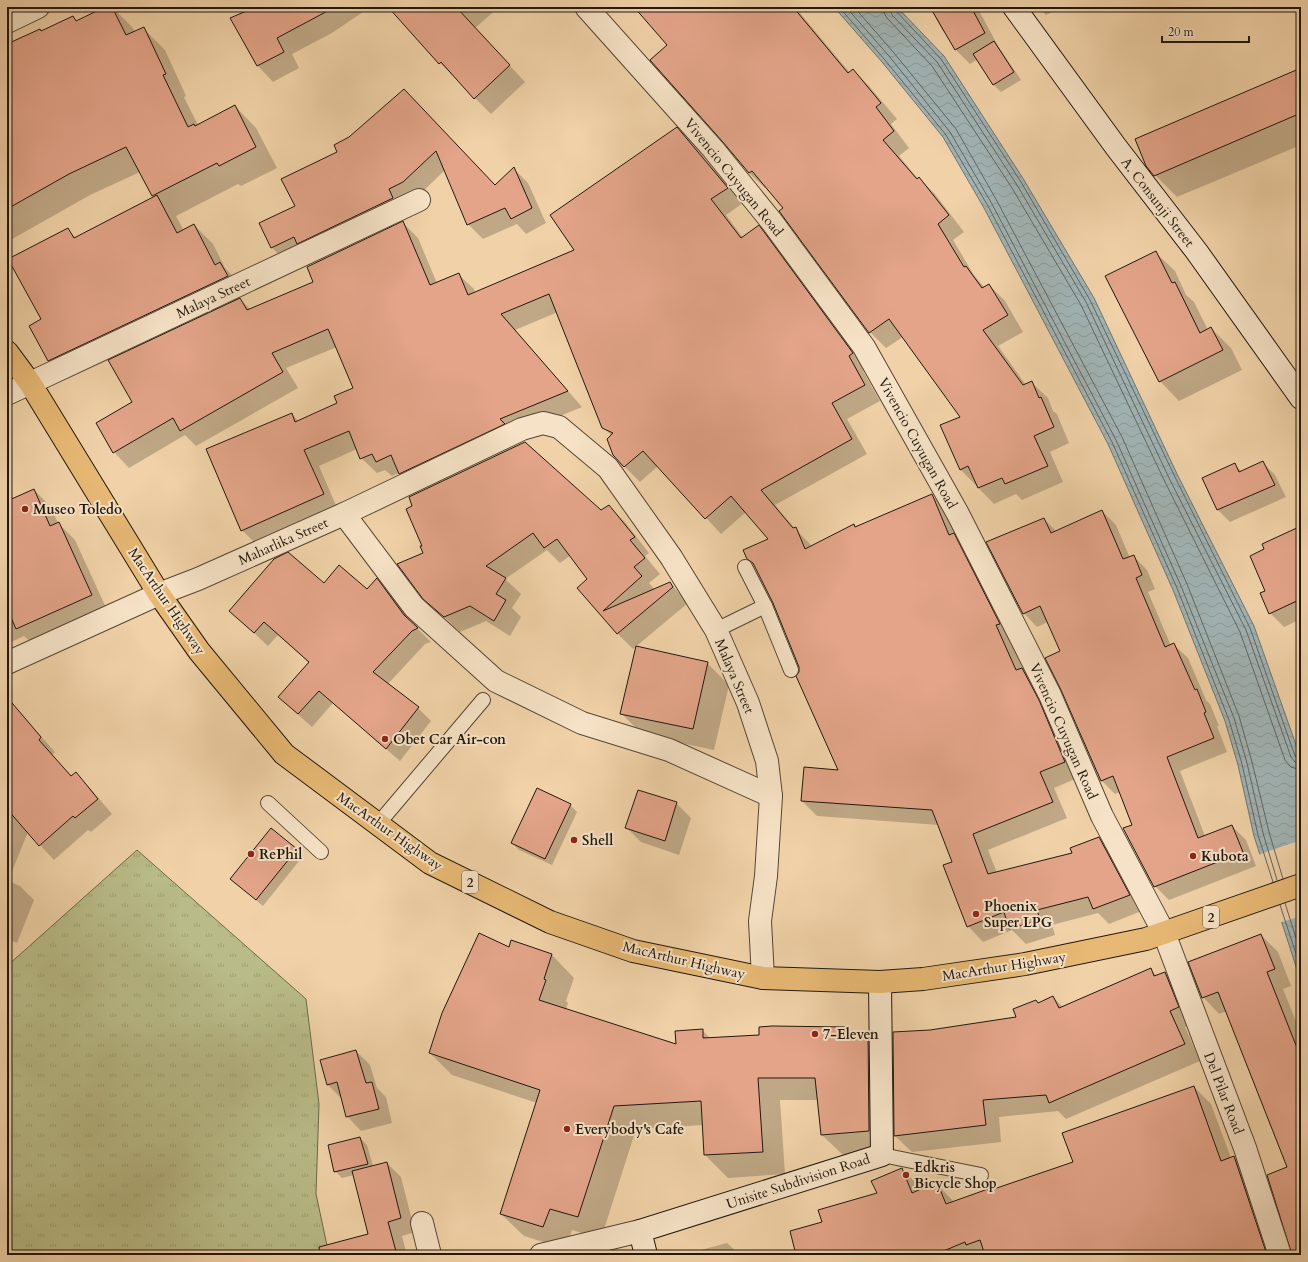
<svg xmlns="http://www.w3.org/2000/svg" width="1308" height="1262" font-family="Cardo,serif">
  <defs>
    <pattern id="grass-tufts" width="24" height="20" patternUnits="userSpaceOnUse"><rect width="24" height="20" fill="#b9bc88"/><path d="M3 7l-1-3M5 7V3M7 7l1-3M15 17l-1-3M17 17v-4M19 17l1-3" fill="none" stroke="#9fa174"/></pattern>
    <pattern id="water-waves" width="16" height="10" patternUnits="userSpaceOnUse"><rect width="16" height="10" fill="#a1b4b5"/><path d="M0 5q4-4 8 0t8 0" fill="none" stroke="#8a9a9a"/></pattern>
  </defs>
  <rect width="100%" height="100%" fill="#f1d2a8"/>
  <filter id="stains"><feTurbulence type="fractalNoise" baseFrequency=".005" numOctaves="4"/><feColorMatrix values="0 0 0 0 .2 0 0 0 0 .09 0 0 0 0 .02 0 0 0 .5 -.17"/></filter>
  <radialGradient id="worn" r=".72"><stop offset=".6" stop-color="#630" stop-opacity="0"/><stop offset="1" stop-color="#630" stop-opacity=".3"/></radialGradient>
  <polygon fill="url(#grass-tufts)" stroke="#6c6a4b" points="137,850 306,999 319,1104 316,1194 329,1255 7,1255 7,966"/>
  <polygon fill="url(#water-waves)" stroke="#6d7672" points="834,7 897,7 944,56 1024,180 1094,298 1178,476 1254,626 1301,759 1301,982 1254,836 1238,765 1225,721 1173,590 1108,444 984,208 943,137 882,62"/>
  <polygon fill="#f1d2a8" points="1301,840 1301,916 1279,923 1258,855"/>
  <g fill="#0003">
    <polygon points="108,7 112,7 132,27 135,32 143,28 165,50 186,96 184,97 198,125 235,106 256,128 277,168 241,186 238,184 176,216 184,231 194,225 213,244 225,268 239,282 246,295 239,298 251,310 315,283 403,223 418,238 437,283 458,274 474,289 475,293 575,250 677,128 692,144 743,203 726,215 743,238 759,227 774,242 867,369 863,371 880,401 847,419 867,454 775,505 795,529 812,546 932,495 947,511 1011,640 1025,672 1037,684 1080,777 1054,788 1067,818 988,850 997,873 1073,854 1099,838 1114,853 1144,910 1109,924 1098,913 1052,925 1055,935 1026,944 1012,930 983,942 968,926 953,862 939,825 817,816 802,801 805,768 839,771 800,672 800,667 774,602 755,566 748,558 769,540 746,512 721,534 658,466 640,482 625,467 614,455 612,436 603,427 558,312 515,330 582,407 514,435 415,489 399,473 392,476 385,470 377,473 361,458 357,449 319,466 338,510 258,546 242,530 292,414 298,421 339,404 355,388 337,347 286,368 298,388 196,446 185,435 129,468 114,452 133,403 109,360 67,379 48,360 43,320 68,230 76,238 154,197 140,172 90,195 7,242 7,48 73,17 77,21"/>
    <polygon points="258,7 360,7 363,12 332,33 292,54 299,68 273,82 258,66 232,19"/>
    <polygon points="409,7 499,7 475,28 525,82 491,114 440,63"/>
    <polygon points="613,7 620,7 616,10"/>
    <polygon points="635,7 795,7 850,73 853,70 869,86 897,119 891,124 909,148 899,156 918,179 919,178 935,194 964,232 953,240 974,275 985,288 989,285 1005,301 1023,332 998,346 1026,385 1032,383 1048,398 1053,411 1057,414 1069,443 1050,452 1063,482 1022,500 1016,494 994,504 960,469 961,417 903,337 886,348 870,332 780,211 784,208 767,187 765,188 749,173 668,45"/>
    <polygon points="930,7 977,7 998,46 1021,80 1001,92 994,85 978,59 970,64 956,50 949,37 942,30"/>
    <polygon points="1038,7 1062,7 1046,15"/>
    <polygon points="1301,69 1301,145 1177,197 1155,175"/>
    <polygon points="404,90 495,186 514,169 528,183 546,223 526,234 517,224 483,239 468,224 445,170 417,197 287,262 272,248 260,223 296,206 350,138"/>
    <polygon points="1155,252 1175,271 1186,295 1194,302 1208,330 1211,328 1231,348 1242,370 1179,401 1160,381"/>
    <polygon points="1263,463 1275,475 1286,497 1230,522 1218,510 1204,479 1235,465 1242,472"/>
    <polygon points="34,490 50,506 58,523 75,540 108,612 34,645 24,636 7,644 7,502"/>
    <polygon points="608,506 624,521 649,553 645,556 660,574 649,583 655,590 670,583 688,603 633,649 618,634 578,588 589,579 571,555 560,563 547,550 505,579 521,594 512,608 521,617 510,636 486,621 460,632 424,598 399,564 601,512"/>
    <polygon points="1102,511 1116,525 1130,558 1133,556 1147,570 1155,589 1148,592 1171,646 1174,645 1188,658 1206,700 1210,704 1219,726 1217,726 1227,752 1180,771 1205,836 1232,826 1246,840 1256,866 1169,900 1155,886 1120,792 1115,794 1101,780 1061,652 1048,622 1037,627 1024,613 1044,519 1056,531"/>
    <polygon points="1301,527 1301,619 1284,627 1270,613 1267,591 1265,550"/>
    <polygon points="377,580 390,593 415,626 431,642 425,644 388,684 418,708 431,721 400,761 333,703 312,727 293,710 279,697 309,663 278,635 268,646 230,611 324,584 367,590"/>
    <polygon points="707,663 729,685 714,750 643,735 621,713"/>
    <polygon points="7,698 55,752 52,755 72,777 76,774 90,788 112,814 91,832 88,830 54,860 28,832 8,881 20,886 34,900 17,943 7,939"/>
    <polygon points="537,790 570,805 577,812 552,865 519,850 512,843"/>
    <polygon points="676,803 691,818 679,855 641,842 627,828"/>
    <polygon points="296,849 303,856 263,906 231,879"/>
    <polygon points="1261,935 1278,952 1291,986 1283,989 1301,1034 1301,1255 1293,1255 1288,1168 1227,1011 1219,1014 1203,997"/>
    <polygon points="512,941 552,955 574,978 566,1001 568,1003 566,1010 677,1045 702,1030 711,1039 847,1028 853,1035 868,1034 890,1056 891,1153 845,1157 822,1135 818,1100 780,1100 785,1174 728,1178 705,1155 704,1125 636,1129 601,1239 572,1230 566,1249 524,1236 501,1214 537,1103 452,1075 430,1053 510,948"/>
    <polygon points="1151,970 1157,976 1165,973 1181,989 1194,1024 1185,1027 1200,1061 1066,1119 1058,1111 999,1117 1001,1142 912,1152 895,1136 894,1032 930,1031 1017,1018 1036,1001 1039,1004 1053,997 1063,1007"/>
    <polygon points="356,1051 370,1065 377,1088 386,1097 392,1123 361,1131 347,1116 342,1099 328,1085"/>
    <polygon points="1194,1087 1211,1104 1231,1158 1234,1157 1251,1174 1275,1246 1257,1253 1258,1255 797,1255 823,1223 878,1194 902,1169 919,1186 921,1190 936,1183 954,1202 987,1190 989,1192 1074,1163"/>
    <polygon points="360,1138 367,1145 373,1166 387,1163 401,1177 415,1232 402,1236 407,1255 336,1255 370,1235 354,1175 342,1178 335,1171"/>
    <polygon points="727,1243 740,1255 682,1255"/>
  </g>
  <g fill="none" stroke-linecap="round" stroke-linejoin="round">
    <g stroke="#606662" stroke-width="1">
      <polyline points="839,7 885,60 946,135 988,206 1112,442 1177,588 1229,720 1242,764 1258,835 1273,882"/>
      <polyline points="846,7 889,56 950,132 992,204 1116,440 1181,586 1234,718 1247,763 1263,833 1277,880"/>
      <polyline points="854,7 894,53 956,129 997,201 1122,437 1187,584 1239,716 1252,762 1269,832 1283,879"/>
      <polyline points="883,7 884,13 887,18 932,66 1012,188 1081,305 1165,482 1240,632 1285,760 1291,767 1301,770"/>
      <polyline points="890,7 892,15 937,62 1017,185 1086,302 1170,480 1246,630 1291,757 1295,762 1301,764"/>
      <polyline points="895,7 896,11 941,59 1021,182 1090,300 1175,477 1250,628 1295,756 1298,758 1301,759"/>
      <polyline points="1285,903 1301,954"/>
      <polyline points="1280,905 1301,969"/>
    </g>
  </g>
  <g fill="#e3a489" stroke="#20180e">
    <polygon points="105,7 112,7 126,35 144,27 166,74 163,75 188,127 194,124 195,126 235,105 256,147 219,166 217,163 152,196 126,147 69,174 7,209 7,44 40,29 41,31 73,16 76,21"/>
    <polygon points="256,7 335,7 277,38 284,52 257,66 230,18"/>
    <polygon points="388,7 456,7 510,65 474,99 441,62 439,64"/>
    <polygon points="634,7 793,7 848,73 853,69 881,103 876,107 894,131 883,140 917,179 919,177 949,215 938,224 964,267 966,266 982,288 989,284 1008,315 983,330 1023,385 1032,381 1039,398 1041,397 1054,427 1034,436 1048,466 1005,484 1002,478 978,488 968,466 960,470 940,425 960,417 889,319 869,333 779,211 783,208 752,171 749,173 722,141 650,60 667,45"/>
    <polygon points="930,7 971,7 985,33 955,50"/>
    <polygon points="994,41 1014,72 993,85 973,54"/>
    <polygon points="1301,68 1301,113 1154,176 1146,166 1135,139"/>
    <polygon points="404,89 495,185 514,167 532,208 511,219 505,208 467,225 436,151 403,182 389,189 393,198 297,244 294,237 271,248 259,223 295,206 281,179 337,152 334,145 349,137"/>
    <polygon points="677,127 728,188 711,199 741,238 759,225 853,353 849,356 865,385 832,403 852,439 761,490 793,528 796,527 805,549 854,524 855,527 932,494 949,535 954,533 1000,624 996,625 1016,670 1022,668 1039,700 1065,762 1040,772 1053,802 973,834 988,874 1072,853 1070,848 1099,837 1130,895 1093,909 1088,897 1037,910 1040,920 1009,929 1004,912 967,927 943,865 952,862 932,810 801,801 804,767 838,770 796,676 799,672 799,667 773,603 753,563 747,559 743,550 768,539 731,496 705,519 643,451 624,467 613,455 607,439 613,433 602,428 549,294 501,314 568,391 500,419 505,424 399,474 391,455 376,462 372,454 360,459 349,431 304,450 324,494 241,531 206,449 292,413 295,422 337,403 334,396 353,388 328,329 272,353 283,372 180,431 173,418 113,453 96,423 132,402 108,360 240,298 247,310 313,282 307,267 403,221 430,285 459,273 468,295 574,250 550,215"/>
    <polygon points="157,195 177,233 194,224 215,265 220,262 228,276 48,361 29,326 41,319 8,259 68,228 74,238"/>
    <polygon points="1156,251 1172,283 1175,282 1200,333 1211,327 1223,350 1159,382 1105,276"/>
    <polygon points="525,442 601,510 609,505 635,537 630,540 645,558 634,567 642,576 603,611 670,582 673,587 617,634 577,588 587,579 557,539 544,548 533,533 486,566 506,578 496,594 506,600 494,621 470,606 444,617 423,599 397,564 423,553 420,546 422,546 406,509 412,506 409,497"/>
    <polygon points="1263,461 1275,485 1217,510 1202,478 1235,463 1239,472"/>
    <polygon points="34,489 50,526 59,522 92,595 16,629 7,608 7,501"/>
    <polygon points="1102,510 1123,559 1134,555 1142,575 1136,578 1165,647 1174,643 1195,690 1197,689 1206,712 1204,713 1214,738 1167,757 1198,838 1232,825 1243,852 1154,887 1123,828 1132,825 1113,776 1101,781 1061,690 1045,658 1060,651 1040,606 1023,614 986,542 1044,518 1051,533"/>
    <polygon points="1301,526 1301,599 1269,614 1260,593 1265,591 1250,556 1264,549 1262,544"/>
    <polygon points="288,552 324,583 339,565 367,589 377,578 404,615 418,628 412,631 373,672 419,707 386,749 319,691 298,714 278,697 309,662 264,622 254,633 229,611 274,559"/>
    <polygon points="636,646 708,662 693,729 620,714"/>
    <polygon points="7,697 41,737 39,740 71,776 76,772 98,799 75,818 73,816 39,846 7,809"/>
    <polygon points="537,788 571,804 545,859 511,843"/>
    <polygon points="638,790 677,802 665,841 625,828"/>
    <polygon points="271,828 297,849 256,900 230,879"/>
    <polygon points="479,933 509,947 511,940 552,954 544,979 546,980 539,1000 676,1044 675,1031 703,1029 703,1038 759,1035 759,1027 772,1026 847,1027 847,1034 868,1033 869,1131 821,1135 815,1078 758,1078 763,1152 704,1155 701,1101 614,1106 578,1217 550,1209 543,1227 500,1214 540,1090 429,1053 442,1013"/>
    <polygon points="1261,934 1275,969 1267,972 1301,1058 1301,1255 1292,1255 1267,1175 1287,1167 1218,992 1202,998 1188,962"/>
    <polygon points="1151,968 1154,976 1165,972 1179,1007 1170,1011 1185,1044 1049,1103 1046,1095 983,1100 986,1125 894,1136 893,1032 930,1030 1016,1017 1013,1009 1036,1000 1038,1003 1053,996 1059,1008"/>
    <polygon points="356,1050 366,1083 372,1082 379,1109 346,1117 337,1082 327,1085 320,1060"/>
    <polygon points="1194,1086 1221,1161 1234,1156 1267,1255 985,1255 980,1240 966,1245 965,1242 934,1255 796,1255 790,1231 822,1222 818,1210 877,1193 871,1181 902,1168 912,1193 937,1182 946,1204 988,1189 988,1191 1073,1162 1062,1133"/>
    <polygon points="360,1137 368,1164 334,1172 328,1145"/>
    <polygon points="387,1162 401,1218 388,1222 397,1255 320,1255 319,1247 368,1234 352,1171"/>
  </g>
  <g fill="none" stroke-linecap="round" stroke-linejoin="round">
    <defs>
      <g id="lane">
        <polyline points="745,567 765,606 791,670"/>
        <polyline points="716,630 765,606"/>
        <polyline points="268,803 321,852"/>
        <polyline points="378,824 483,700"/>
        <polyline points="882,1155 981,1175"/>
      </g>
      <g id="street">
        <polyline points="586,7 713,149 772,222 864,347 958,514 1050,695 1102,816 1164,933 1245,1148 1280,1255"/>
        <polyline points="7,22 38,7"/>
        <polyline points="7,394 419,200"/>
        <polyline points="344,514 414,607 496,681 582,723 669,750 771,796"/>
        <polyline points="7,663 159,594 198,579 344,514 522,429 543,423 559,427 608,468 671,557 716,630 748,703 767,761 771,796 766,876 760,921 763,978"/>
        <polyline points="422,1223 430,1255"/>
        <polyline points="541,1255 640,1231"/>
      </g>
      <g id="secondary">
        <polyline points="1014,7 1116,147 1197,252 1301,398"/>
        <polyline points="646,1255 640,1231 882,1155 880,982"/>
      </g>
      <polyline id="highway" points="7,352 30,383 159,594 199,651 284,754 430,863 550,922 633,951 763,978 880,982 923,979 1025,964 1146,939 1301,885"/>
    </defs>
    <use href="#lane" stroke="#544634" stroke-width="16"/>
    <use href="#street" stroke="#544634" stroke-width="24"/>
    <use href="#secondary" stroke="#20180e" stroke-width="24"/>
    <use href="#highway" stroke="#20180e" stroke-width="24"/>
    <use href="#lane" stroke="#f6e2c6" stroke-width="14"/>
    <use href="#street" stroke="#f6e2c6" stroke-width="22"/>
    <use href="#secondary" stroke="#f6e2c6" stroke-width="22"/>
    <use href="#highway" stroke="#e8b974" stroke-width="22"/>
  </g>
  <g fill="#8f2418" stroke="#f6e2c6" stroke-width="1.5">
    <circle cx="25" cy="509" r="4"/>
    <circle cx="385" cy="739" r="4"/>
    <circle cx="574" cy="840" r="4"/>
    <circle cx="251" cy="854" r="4"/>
    <circle cx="1193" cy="856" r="4"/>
    <circle cx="976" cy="914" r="4"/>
    <circle cx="815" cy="1034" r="4"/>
    <circle cx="567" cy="1129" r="4"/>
    <circle cx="906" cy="1175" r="4"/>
  </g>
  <g text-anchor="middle" stroke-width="4" stroke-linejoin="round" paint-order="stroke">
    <g fill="#f6e2c6" stroke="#605545" stroke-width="1">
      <rect x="462" y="871" width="16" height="22" rx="3"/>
      <rect x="1203" y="906" width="16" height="22" rx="3"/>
    </g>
    <g font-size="13" font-weight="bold" fill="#20180e">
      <text x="470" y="887">2</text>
      <text x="1211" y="922">2</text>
    </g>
    <g font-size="14" fill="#20180e" stroke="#f6e2c6">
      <text transform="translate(734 177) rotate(51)" y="5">Vivencio Cuyugan Road</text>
      <text transform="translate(1158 202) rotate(52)" y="5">A. Consunji Street</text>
      <text transform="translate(213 297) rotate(-25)" y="5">Malaya Street</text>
      <text transform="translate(918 443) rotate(61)" y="5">Vivencio Cuyugan Road</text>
      <text transform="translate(283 541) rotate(-24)" y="5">Maharlika Street</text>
      <text transform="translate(167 601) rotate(56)" y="5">MacArthur Highway</text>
      <text transform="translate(735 676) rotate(67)" y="5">Malaya Street</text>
      <text transform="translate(1064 731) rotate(66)" y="5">Vivencio Cuyugan Road</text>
      <text transform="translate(390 831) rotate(35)" y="5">MacArthur Highway</text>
      <text transform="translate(684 960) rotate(13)" y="5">MacArthur Highway</text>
      <text transform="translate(1004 966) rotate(-9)" y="5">MacArthur Highway</text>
      <text transform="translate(1224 1093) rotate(69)" y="5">Del Pilar Road</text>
      <text transform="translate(798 1181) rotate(-18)" y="5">Unisite Subdivision Road</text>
    </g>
    <g font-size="14" font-weight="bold" fill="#20180e" stroke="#f6e2c6" text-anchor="start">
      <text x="33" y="514">Museo Toledo</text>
      <text x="393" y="744">Obet Car Air-con</text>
      <text x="582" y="845">Shell</text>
      <text x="259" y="859">RePhil</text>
      <text x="1201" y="861">Kubota</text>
      <text x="984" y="911">Phoenix<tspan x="984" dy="16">Super LPG</tspan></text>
      <text x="823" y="1039">7-Eleven</text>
      <text x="575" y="1134">Everybody's Cafe</text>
      <text x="914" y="1172">Edkris<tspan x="914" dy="16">Bicycle Shop</tspan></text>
    </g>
  </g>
  <rect width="1308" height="1262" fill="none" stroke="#f1d2a8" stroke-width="24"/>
  <rect x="8" y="8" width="1292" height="1246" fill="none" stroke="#20180e" stroke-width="2"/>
  <rect x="12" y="12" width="1284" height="1238" fill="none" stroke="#20180e"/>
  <path d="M1162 36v6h87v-6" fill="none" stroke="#20180e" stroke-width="2"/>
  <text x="1168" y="36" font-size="12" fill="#20180e" stroke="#f6e2c6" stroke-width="3" paint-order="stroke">20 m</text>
  <rect width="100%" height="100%" filter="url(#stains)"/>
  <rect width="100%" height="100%" fill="url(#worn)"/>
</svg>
